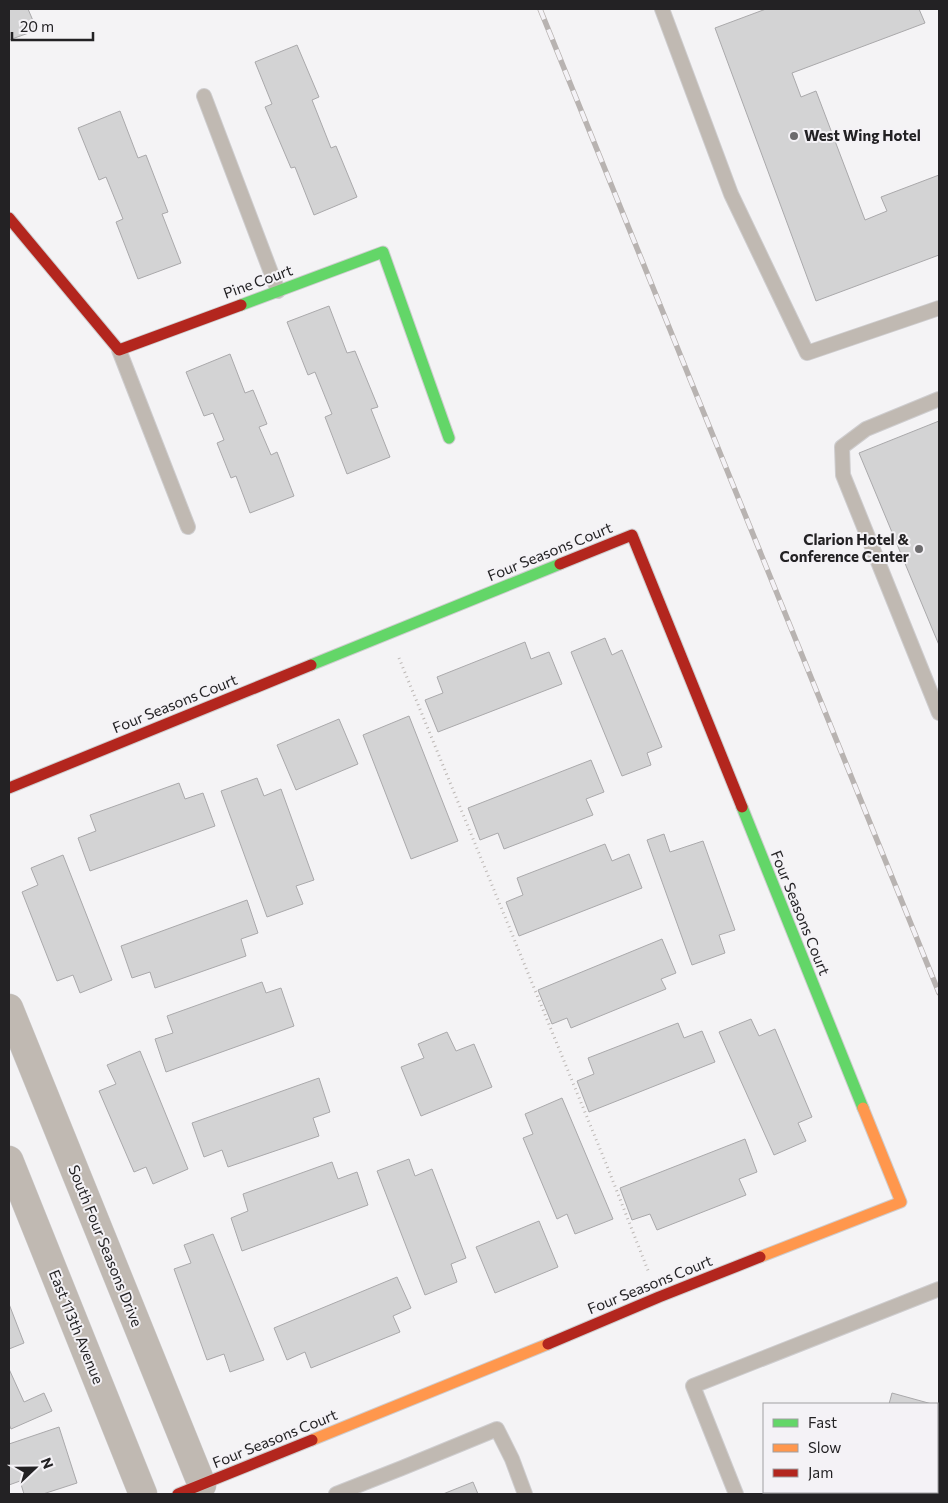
<svg xmlns="http://www.w3.org/2000/svg" width="948" height="1503" font-family="Commissioner,sans-serif">
  <rect width="100%" height="100%" fill="#f4f3f5"/>
  <g fill="#d3d3d4" stroke="#aaa9ab">
    <polygon points="9,9 28,9 37,30 9,40"/>
    <polygon points="766,9 919,9 925,23 792,73 801,97 816,91 865,220 887,211 881,197 939,175 939,255 816,301 715,28"/>
    <polygon points="297,45 319,97 312,100 331,148 336,146 357,197 314,215 295,167 291,168 265,107 272,104 255,62"/>
    <polygon points="120,111 138,158 146,155 168,212 162,214 181,263 138,279 116,222 123,219 106,177 99,180 78,128"/>
    <polygon points="329,306 347,353 355,351 378,407 371,409 390,457 347,474 325,417 332,414 315,372 308,375 287,322"/>
    <polygon points="230,354 245,393 253,390 267,424 259,427 271,455 277,452 294,496 250,513 236,476 231,478 217,443 224,440 213,413 204,416 186,372"/>
    <polygon points="939,421 939,645 859,453"/>
    <polygon points="605,638 612,655 622,650 662,747 647,753 651,765 622,776 571,652"/>
    <polygon points="525,642 531,659 549,652 562,684 438,732 425,700 443,693 437,677"/>
    <polygon points="409,716 458,841 411,859 363,735"/>
    <polygon points="339,719 358,764 296,790 277,745"/>
    <polygon points="591,760 604,792 586,799 593,815 504,849 498,833 480,840 468,808"/>
    <polygon points="257,778 264,796 281,789 314,880 296,886 303,904 267,917 221,791"/>
    <polygon points="179,783 185,799 203,793 215,826 90,871 78,838 96,831 90,815"/>
    <polygon points="664,834 670,852 703,841 735,930 719,935 725,953 692,965 647,840"/>
    <polygon points="605,844 612,861 629,854 642,888 519,936 506,902 523,895 517,878"/>
    <polygon points="63,855 112,980 80,993 73,975 57,981 22,892 38,885 31,868"/>
    <polygon points="247,900 258,933 241,939 246,956 155,988 150,972 132,978 121,946"/>
    <polygon points="662,939 676,973 661,979 666,989 571,1028 567,1018 552,1024 538,990"/>
    <polygon points="262,982 266,993 281,988 294,1026 166,1072 155,1039 173,1033 167,1016"/>
    <polygon points="751,1019 759,1036 775,1029 812,1117 798,1123 806,1141 774,1155 719,1032"/>
    <polygon points="678,1023 684,1038 702,1031 715,1062 589,1112 577,1081 594,1074 588,1058"/>
    <polygon points="447,1032 456,1051 474,1044 492,1087 421,1116 401,1067 424,1058 418,1044"/>
    <polygon points="140,1051 188,1169 153,1184 146,1167 134,1172 99,1091 116,1084 107,1065"/>
    <polygon points="319,1078 330,1112 313,1118 319,1136 228,1167 222,1150 204,1157 192,1123"/>
    <polygon points="562,1098 613,1219 575,1234 567,1214 557,1219 523,1138 533,1134 525,1114"/>
    <polygon points="745,1139 757,1172 739,1179 746,1195 657,1230 650,1214 632,1220 620,1188"/>
    <polygon points="409,1159 415,1176 432,1169 466,1258 451,1264 457,1282 425,1295 377,1171"/>
    <polygon points="332,1162 338,1179 357,1172 368,1205 242,1251 231,1218 248,1211 243,1194"/>
    <polygon points="539,1221 558,1267 495,1293 476,1247"/>
    <polygon points="213,1234 264,1360 230,1372 224,1354 207,1360 174,1269 191,1263 184,1245"/>
    <polygon points="397,1277 411,1308 393,1316 400,1332 311,1368 305,1352 287,1360 274,1328"/>
    <polygon points="9,1304 24,1343 9,1349"/>
    <polygon points="9,1369 24,1402 44,1393 52,1411 11,1429 9,1424"/>
    <polygon points="892,1393 932,1404 889,1404"/>
    <polygon points="937,1405 939,1406 939,1478 937,1487"/>
    <polygon points="59,1427 77,1483 43,1494 24,1494 20,1481 9,1485 9,1444"/>
    <polygon points="473,1482 478,1494 443,1494"/>
    <polygon points="865,1492 935,1492 935,1494 864,1494"/>
  </g>
  <g fill="none" stroke-linecap="round" stroke-linejoin="round">
    <defs>
      <g id="lane">
        <polyline points="662,9 731,194 807,353 939,308"/>
        <polyline points="204,96 278,291"/>
        <polyline points="119,350 188,527"/>
        <polyline points="939,399 866,429 842,447 843,475 939,713"/>
        <polyline points="336,1494 402,1468 497,1429 512,1459 525,1494"/>
        <polyline points="736,1494 693,1386 939,1289"/>
      </g>
      <g id="street">
        <polyline points="9,1008 202,1485"/>
        <polyline points="9,1160 143,1494"/>
      </g>
      <g id="fast">
        <polyline points="241,305 383,252 449,438"/>
        <polyline points="311,665 560,564"/>
        <polyline points="742,807 863,1108"/>
      </g>
      <g id="slow">
        <polyline points="760,1257 901,1202 863,1108"/>
        <polyline points="312,1440 548,1344"/>
      </g>
      <g id="jam">
        <polyline points="9,218 119,350 241,305"/>
        <polyline points="560,564 632,535 742,807"/>
        <polyline points="9,788 311,665"/>
        <polyline points="548,1344 659,1297 760,1257"/>
        <polyline points="178,1494 312,1440"/>
      </g>
    </defs>
    <use href="#lane" stroke="#cecdcf" stroke-width="16"/>
    <use href="#street" stroke="#cecdcf" stroke-width="29"/>
    <use href="#fast" stroke="#cecdcf" stroke-width="13"/>
    <use href="#slow" stroke="#cecdcf" stroke-width="13"/>
    <use href="#jam" stroke="#cecdcf" stroke-width="13"/>
    <polyline stroke="#bcb7b4" stroke-width="3" stroke-dasharray="1 4" stroke-linecap="butt" points="399,658 607,1166 649,1273"/>
    <use href="#lane" stroke="#c0b9b2" stroke-width="14"/>
    <use href="#street" stroke="#c0b9b2" stroke-width="28"/>
    <use href="#fast" stroke="#63d668" stroke-width="11"/>
    <use href="#slow" stroke="#ff974d" stroke-width="11"/>
    <use href="#jam" stroke="#b3261e" stroke-width="11"/>
    <defs>
      <polyline id="rail" points="540,9 939,993"/>
    </defs>
    <use href="#rail" stroke="#b8b3b1" stroke-width="5.5"/>
    <use href="#rail" stroke="#f4f2f6" stroke-width="4" stroke-dasharray="11" stroke-linecap="butt"/>
  </g>
  <g fill="#6c6b6d" stroke="#f4f2f6" stroke-width="2">
    <circle cx="794" cy="136" r="5"/>
    <circle cx="919" cy="549" r="5"/>
  </g>
  <g text-anchor="middle" stroke-width="4" stroke-linejoin="round" paint-order="stroke">
    <g font-size="15" font-weight="bold" fill="#232224" stroke="#f4f2f6" text-anchor="start">
      <text x="804" y="141">West Wing Hotel</text>
      <text x="909" y="545" text-anchor="end">Clarion Hotel &amp;<tspan x="909" dy="17">Conference Center</tspan></text>
    </g>
    <g font-size="15" fill="#232224" stroke="#f4f2f6">
      <text transform="translate(258 282) rotate(-20)" y="5">Pine Court</text>
      <text transform="translate(550 552) rotate(-22)" y="5">Four Seasons Court</text>
      <text transform="translate(175 704) rotate(-22)" y="5">Four Seasons Court</text>
      <text transform="translate(800 913) rotate(68)" y="5">Four Seasons Court</text>
      <text transform="translate(105 1246) rotate(68)" y="5">South Four Seasons Drive</text>
      <text transform="translate(650 1285) rotate(-22)" y="5">Four Seasons Court</text>
      <text transform="translate(76 1327) rotate(68)" y="5">East 113th Avenue</text>
      <text transform="translate(275 1439) rotate(-22)" y="5">Four Seasons Court</text>
    </g>
  </g>
  <rect width="948" height="1503" fill="none" stroke="#232224" stroke-width="20"/>
  <rect x="763" y="1403" width="175" height="90" fill="#f4f2f6" stroke="#a09fa2"/>
  <rect x="773" y="1419" width="25" height="8" fill="#63d668" stroke="#a09fa2"/>
  <text x="808" y="1428" font-size="15" fill="#232224">Fast</text>
  <rect x="773" y="1444" width="25" height="8" fill="#ff974d" stroke="#a09fa2"/>
  <text x="808" y="1453" font-size="15" fill="#232224">Slow</text>
  <rect x="773" y="1469" width="25" height="8" fill="#b3261e" stroke="#a09fa2"/>
  <text x="808" y="1478" font-size="15" fill="#232224">Jam</text>
  <g transform="translate(35 1468) rotate(68)" stroke="#f4f2f6" stroke-width="4" paint-order="stroke">
  <path d="M0-4L9 19L0 12L-9 19Z" fill="#232224"/>
  <text y="-8" font-size="14" font-weight="bold" text-anchor="middle" fill="#232224">N</text>
  </g>
  <path d="M12 32v8h81v-8" fill="none" stroke="#232224" stroke-width="2.5"/>
  <text x="20" y="32" font-size="15" fill="#232224" stroke="#f4f2f6" stroke-width="4" paint-order="stroke">20 m</text>
</svg>
